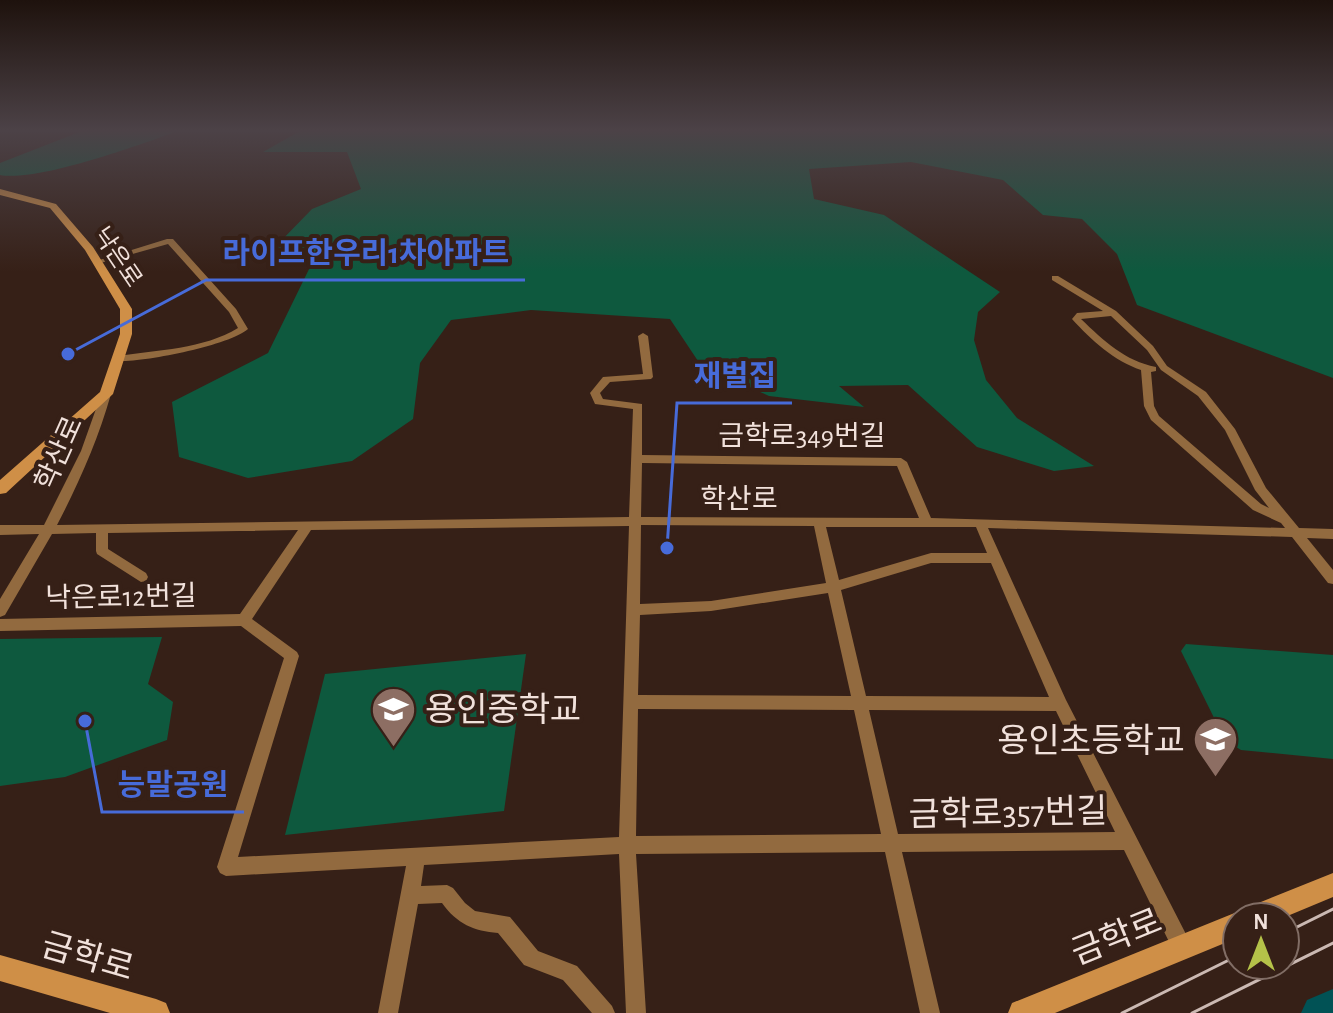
<svg xmlns="http://www.w3.org/2000/svg" width="1333" height="1013" font-family="'Alegreya Sans','Noto Sans KR',sans-serif">
  <rect width="100%" height="100%" fill="#362017"/>
  <g fill="#0e593e">
    <path d="M82,131H178C139,145 38,182 0,175V163Z"/>
    <polygon points="300,131 1333,131 1333,378 1137,305 1117,254 1082,219 1043,215 1003,180 911,162 809,169 814,199 884,215 1000,292 978,312 974,340 986,380 1017,418 1094,466 1054,471 977,447 908,385 839,386 864,407 769,396 700,364 670,319 531,310 451,320 420,363 413,419 352,461 248,478 179,457 172,402 268,353 312,263 276,246 312,209 361,189 347,152 263,152"/>
    <polygon points="162,637 148,684 173,702 167,740 65,777 0,786 0,639"/>
    <polygon points="1186,644 1333,655 1333,759 1241,750 1225,740 1181,651"/>
    <polygon points="526,654 504,811 285,835 325,674"/>
  </g>
  <g fill="none" stroke-linecap="round" stroke-linejoin="round">
    <polygon fill="#015255" fill-rule="evenodd" points="1333,989 1333,1013 1301,1013 1307,1000"/>
    <g fill="#926a3f" fill-rule="evenodd">
      <path d="M167,239H173L236,309L248,329C228,346 141,363 115,361L113,359L118,356C157,350 204,349 238,328L229,312L168,244L97,264L93,262Z"/>
      <path d="M1052,276H1058L1116,311L1153,346L1167,366L1206,392L1235,429L1266,488L1299,528L1333,529V539L1307,538L1333,570V584L1328,583L1292,537L988,528L1066,700L1189,940L1192,947L1189,954L1182,957L1175,954L1124,850L902,852L940,1013H920L885,852L636,854L646,1013H626L619,854L424,865L421,886L447,885L453,888L465,903L475,911L510,917L538,951L577,966L612,1006L615,1013H592L563,980L524,965L498,933C474,931 457,924 442,903L418,904L398,1013H378L406,866L226,876L220,873L217,867L284,658L241,626L0,631V619L240,614L298,530L108,533V549L146,573L148,577L146,581L141,582L97,554L96,551V533L52,534L5,615L0,617V599L39,534L0,535V525H44L81,451L102,392H110L111,394C98,440 79,483 57,525L629,517L633,409L595,404L590,393L603,377L643,374L638,336L643,333L648,336L653,377L651,379L610,382L600,393L603,399L642,404V455L901,458L907,462L931,518L1285,528L1281,523L1253,510L1151,420L1144,406L1141,370C1114,361 1091,340 1072,319L1077,313L1103,311L1052,280ZM1111,316L1147,350L1161,370L1198,396L1225,430L1255,490L1269,508L1261,504L1159,416L1154,406L1151,372L1156,371V367C1125,361 1104,341 1081,319ZM642,463L897,466L919,518L641,517ZM641,525L814,526L826,583L711,601L640,604ZM629,526L619,837L238,857L299,656L297,652L252,619L311,530ZM826,527H976L987,553H931L839,580ZM931,563H991L1049,697L866,696L841,590ZM828,593L851,696L638,695L640,615L711,611ZM638,709L854,710L881,834L636,836ZM869,710L1056,711L1115,832L898,834Z"/>
    </g>
    <g fill="#cf8f47" fill-rule="evenodd">
      <polygon points="0,189 56,204 93,247 132,309 132,334 113,394 6,493 0,494 0,480 100,392 120,334 120,309 85,250 50,208 0,195"/>
      <polygon points="1333,873 1333,897 1285,917 1237,917 1237,938 1055,1013 1008,1013 1012,1003 1237,912 1243,915 1246,908"/>
      <polygon points="0,955 156,999 166,1003 170,1013 110,1013 0,981"/>
    </g>
    <g stroke="#cbb9b3" stroke-width="3">
      <polyline points="1285,933 1333,909"/>
      <polyline points="1122,1013 1237,956"/>
      <polyline points="1192,1013 1333,943"/>
    </g>
  </g>
  <linearGradient id="sky" x2="0" y2="1"><stop stop-color="#1e120d"/><stop offset="0.48" stop-color="#4c4247"/><stop offset="1" stop-color="#4c4247" stop-opacity="0"/></linearGradient>
  <rect width="1333" height="272" fill="url(#sky)"/>
  <defs>
    <symbol id="school-pin" viewBox="-11 -11 22 30"><path d="M0 17L-7.5 6A9.5 9.5 0 1 1 7.5 6Z" fill="#8d6e63" stroke="#362017"/><path d="M0-5L7-2L0 1L-7-2ZM-4 1L0 2.5L4 1V4Q0 6-4 4Z" fill="#fff"/></symbol>
  </defs>
  <g fill-rule="evenodd">
    <use href="#school-pin" x="368" y="684" width="51" height="69"/>
    <use href="#school-pin" x="1190" y="714" width="51" height="69"/>
  </g>
  <g text-anchor="middle" stroke-width="8" stroke-linejoin="round" paint-order="stroke">
    <g font-size="24" fill="#f1e1db" stroke="#362017">
      <text transform="translate(118 257) rotate(56)" y="8">낙은로</text>
    </g>
    <g font-size="28" fill="#f1e1db" stroke="#362017">
      <text x="802" y="445">금학로349번길</text>
      <text transform="translate(58 453) rotate(-66)" y="10">학산로</text>
      <text x="739" y="508">학산로</text>
      <text transform="translate(121 596) rotate(-1)" y="10">낙은로12번길</text>
    </g>
    <g font-size="34" fill="#f1e1db" stroke="#362017" text-anchor="start">
      <text x="425" y="721">용인중학교</text>
      <text x="1185" y="752" text-anchor="end">용인초등학교</text>
    </g>
    <g font-size="34" fill="#f1e1db" stroke="#362017">
      <text transform="translate(1008 812) rotate(-1)" y="12">금학로357번길</text>
      <text transform="translate(1116 936) rotate(-22)" y="12">금학로</text>
      <text transform="translate(88 956) rotate(16)" y="12">금학로</text>
    </g>
  </g>
  <path fill="none" stroke="#476bd9" stroke-width="3" d="M68 354L206 280H525M667 548L677 403H792M85 721L102 812H244"/>
  <g fill="#476bd9" stroke="#362017" stroke-width="3">
    <circle cx="68" cy="354" r="8"/>
    <circle cx="667" cy="548" r="8"/>
    <circle cx="85" cy="721" r="8"/>
  </g>
  <g font-size="30" text-anchor="middle" font-weight="bold" fill="#476bd9" stroke="#362017" stroke-width="8" stroke-linejoin="round" paint-order="stroke">
    <text x="366" y="263">라이프한우리1차아파트</text>
    <text x="735" y="386">재벌집</text>
    <text x="173" y="795">능말공원</text>
  </g>
  <g transform="translate(1261 941)"><circle r="38" fill="#362017" stroke="#816d65" stroke-width="2"/>
  <path d="M0-6L14 30L0 20L-14 30Z" fill="#b5c249"/>
  <text y="-12" font-size="22" font-weight="bold" text-anchor="middle" fill="#f1e1db">N</text>
  </g>
</svg>
